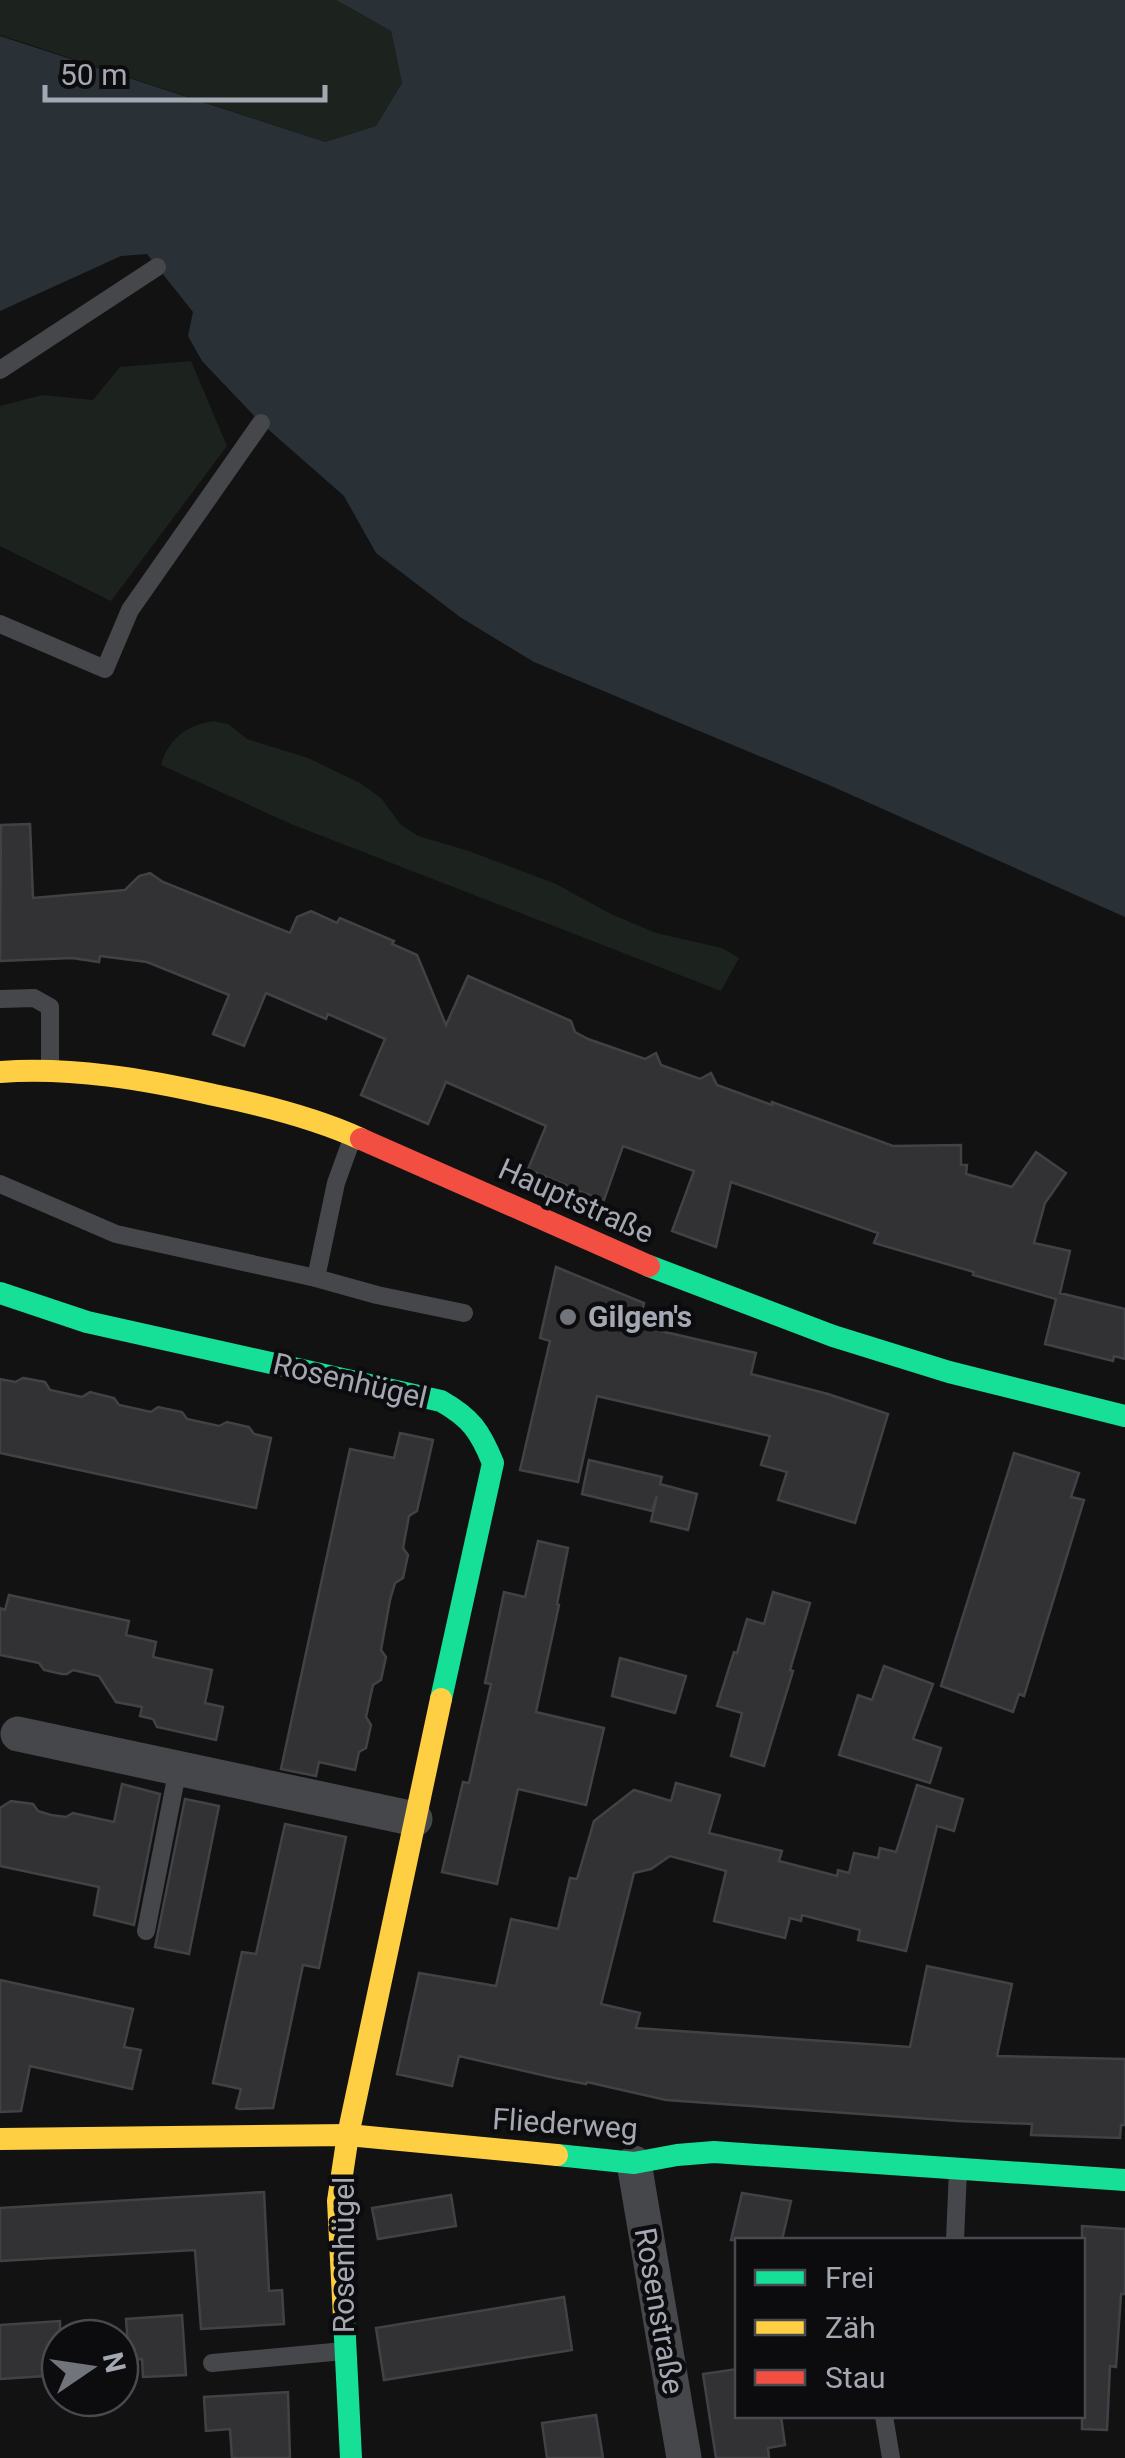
<svg xmlns="http://www.w3.org/2000/svg" width="1125" height="2458" font-family="Roboto,sans-serif">
  <rect width="100%" height="100%" fill="#121212"/>
  <g fill="#1c221d">
    <polygon points="0,0 336,0 391,31 402,83 376,126 325,142 0,35"/>
    <polygon points="191,361 227,446 111,601 0,546 0,406 42,395 93,400 120,367"/>
    <path d="M213,721L228,724L247,739L308,758L360,783L381,798L401,825L418,836L469,851L556,884L611,914L656,933L722,948L739,958L721,991L291,824L161,765C169,738 186,726 213,721Z"/>
  </g>
  <polygon fill="#2a3136" points="336,0 1125,0 1125,917 829,785 534,662 460,617 376,553 344,496 261,423 202,361 188,336 193,312 147,254 121,256 0,311 0,36 325,142 376,126 402,83 391,31"/>
  <g fill="#323235" stroke="#414245" stroke-width="2.5">
    <polygon points="30,824 33,898 125,890 139,876 150,873 163,882 290,933 297,917 311,911 337,923 340,918 394,941 392,944 417,955 446,1025 468,976 571,1021 575,1032 588,1039 645,1059 656,1053 661,1065 700,1079 711,1073 717,1085 772,1105 772,1102 893,1146 961,1145 961,1165 967,1165 966,1174 1012,1187 1036,1152 1066,1173 1045,1203 1034,1243 1070,1251 1060,1293 1125,1309 1125,1359 1114,1356 1113,1361 1045,1344 1056,1299 973,1275 974,1272 874,1243 878,1233 731,1182 716,1247 672,1231 694,1171 623,1146 604,1200 581,1192 528,1169 546,1126 446,1082 428,1124 361,1095 385,1039 328,1014 326,1019 266,993 244,1046 213,1034 229,995 147,962 100,956 99,962 72,958 0,961 1,825"/>
    <polygon points="556,1267 644,1303 639,1326 756,1353 751,1374 828,1394 888,1414 855,1523 778,1500 787,1472 761,1465 770,1436 597,1396 578,1482 520,1470 550,1341 540,1338"/>
    <polygon points="23,1378 45,1382 50,1390 82,1397 90,1392 114,1398 119,1405 151,1412 158,1407 182,1412 187,1419 219,1426 227,1422 249,1427 254,1434 271,1438 256,1508 0,1453 0,1379 15,1382"/>
    <polygon points="400,1433 433,1440 417,1511 409,1516 403,1548 408,1555 403,1578 395,1583 390,1600 381,1650 386,1657 381,1680 373,1685 366,1717 371,1725 366,1748 359,1752 355,1770 319,1762 316,1776 281,1769 350,1449 394,1458"/>
    <polygon points="1014,1453 1079,1473 1071,1497 1084,1500 1024,1696 1019,1694 1013,1712 941,1686"/>
    <polygon points="589,1460 662,1477 660,1484 697,1494 688,1530 651,1521 657,1496 652,1511 582,1494"/>
    <polygon points="538,1541 568,1548 557,1604 559,1605 536,1712 604,1728 586,1805 518,1789 497,1884 442,1872 463,1782 469,1783 491,1684 485,1683 504,1592 525,1597"/>
    <polygon points="773,1592 810,1603 790,1670 793,1671 764,1766 731,1756 742,1713 717,1706 734,1652 737,1653 747,1619 764,1624"/>
    <polygon points="9,1595 129,1621 126,1635 156,1642 153,1657 212,1670 205,1703 223,1707 216,1740 157,1727 153,1719 140,1716 142,1707 116,1702 99,1676 73,1670 67,1674 62,1674 44,1670 39,1663 0,1655 0,1608 5,1610"/>
    <polygon points="620,1658 686,1676 675,1713 612,1696"/>
    <polygon points="884,1666 933,1684 913,1739 941,1748 930,1783 839,1755 858,1695 872,1700"/>
    <polygon points="676,1783 720,1795 709,1833 782,1851 779,1861 837,1876 838,1870 849,1873 854,1853 878,1858 880,1848 896,1852 917,1785 963,1799 954,1831 937,1826 906,1951 858,1940 860,1930 802,1915 801,1921 790,1918 785,1938 714,1921 726,1871 670,1856 651,1869 634,1873 601,2004 640,2013 636,2028 910,2047 927,1966 1012,1984 997,2056 1125,2059 1125,2125 1121,2125 1120,2138 1031,2135 1032,2124 958,2121 666,2100 587,2082 586,2084 555,2078 459,2056 452,2086 397,2074 419,1973 496,1986 511,1919 558,1929 570,1878 577,1879 594,1821 634,1790 671,1801"/>
    <polygon points="122,1784 160,1794 134,1925 94,1915 99,1887 0,1866 0,1808 11,1801 33,1804 38,1811 51,1815 66,1817 73,1813 114,1822"/>
    <polygon points="185,1799 219,1806 189,1954 155,1947"/>
    <polygon points="285,1824 346,1837 319,1968 303,1965 273,2108 239,2109 236,2108 241,2089 213,2083 242,1952 256,1954"/>
    <polygon points="0,1980 133,2009 124,2047 141,2050 132,2089 30,2066 21,2111 0,2112"/>
    <polygon points="264,2192 269,2291 282,2290 284,2324 201,2329 195,2250 0,2261 0,2208"/>
    <polygon points="742,2193 791,2201 782,2240 731,2240"/>
    <polygon points="451,2195 456,2226 378,2239 372,2208"/>
    <polygon points="1082,2226 1125,2229 1125,2294 1121,2294 1116,2367 1110,2366 1107,2430 1082,2429"/>
    <polygon points="564,2297 572,2350 384,2380 376,2328"/>
    <polygon points="182,2315 186,2375 143,2377 142,2359 129,2360 126,2319"/>
    <polygon points="60,2321 60,2375 0,2379 0,2325"/>
    <polygon points="738,2369 738,2416 781,2416 785,2445 768,2448 769,2458 716,2458 703,2374"/>
    <polygon points="288,2392 290,2458 232,2458 230,2429 206,2431 204,2397"/>
    <polygon points="596,2415 603,2458 547,2458 542,2423"/>
  </g>
  <g fill="none" stroke-linecap="round" stroke-linejoin="round">
    <g stroke="#46474b" stroke-width="18">
      <polyline points="0,370 157,267"/>
      <polyline points="0,624 105,669 130,610 261,423"/>
      <polyline points="0,999 34,998 50,1007 50,1069"/>
      <polyline points="353,1136 336,1183 316,1278 377,1295 464,1313"/>
      <polyline points="0,1184 116,1234 316,1278"/>
      <polyline points="146,1931 178,1768"/>
      <polyline points="955,2240 958,2170"/>
      <polyline points="212,2363 344,2351"/>
      <polyline points="884,2416 891,2458"/>
    </g>
    <g stroke="#46474b" stroke-width="35">
      <polyline points="18,1734 415,1819"/>
      <polyline points="634,2163 684,2458"/>
    </g>
    <g stroke="#16e098" stroke-width="22">
      <polyline points="649,1266 833,1336 949,1372 1125,1416"/>
      <path d="M0,1293L87,1322L441,1401C471,1418 480,1431 493,1463L441,1699"/>
      <polyline points="557,2155 634,2163 677,2155 714,2152 1125,2180"/>
      <polyline points="344,2318 351,2458"/>
    </g>
    <g stroke="#ffcf43" stroke-width="22">
      <path d="M0,1072C72,1067 144,1079 214,1095C263,1105 315,1118 361,1139"/>
      <polyline points="0,2139 348,2135 557,2155"/>
      <polyline points="344,2318 338,2201 348,2135 441,1699"/>
    </g>
    <polyline stroke="#f24e42" stroke-width="22" points="361,1139 649,1266"/>
  </g>
  <circle fill="#71747a" stroke="#0c0c0e" stroke-width="4" cx="568" cy="1317" r="10"/>
  <g text-anchor="middle" stroke-width="9" stroke-linejoin="round" paint-order="stroke">
    <g font-size="30" fill="#a4a8b2" stroke="#0c0c0e">
      <text transform="translate(576 1201) rotate(24)" y="10">Hauptstraße</text>
      <text transform="translate(350 1381) rotate(13)" y="10">Rosenhügel</text>
      <text transform="translate(565 2124) rotate(4)" y="10">Fliederweg</text>
      <text transform="translate(344 2255) rotate(-90)" y="10">Rosenhügel</text>
      <text transform="translate(659 2311) rotate(80)" y="10">Rosenstraße</text>
    </g>
    <g font-size="30" font-weight="bold" fill="#a4a8b2" stroke="#0c0c0e" text-anchor="start">
      <text x="588" y="1327">Gilgen's</text>
    </g>
  </g>
  <rect x="735" y="2238" width="350" height="180" fill="#0c0c0e" stroke="#494a50" stroke-width="2.5"/>
  <rect x="755" y="2270" width="50" height="15" fill="#16e098" stroke="#494a50" stroke-width="2.5"/>
  <text x="825" y="2288" font-size="30" fill="#a4a8b2">Frei</text>
  <rect x="755" y="2320" width="50" height="15" fill="#ffcf43" stroke="#494a50" stroke-width="2.5"/>
  <text x="825" y="2338" font-size="30" fill="#a4a8b2">Zäh</text>
  <rect x="755" y="2370" width="50" height="15" fill="#f24e42" stroke="#494a50" stroke-width="2.5"/>
  <text x="825" y="2388" font-size="30" fill="#a4a8b2">Stau</text>
  <g transform="translate(90 2368) rotate(77)"><circle r="48" fill="#0c0c0e" stroke="#494a50" stroke-width="2.5"/>
  <path d="M0-8L18 38L0 25L-18 38Z" fill="#71747a"/>
  <text y="-15" font-size="28" font-weight="bold" text-anchor="middle" fill="#a4a8b2">N</text>
  </g>
  <path d="M45 85v15h280v-15" fill="none" stroke="#a4a8b2" stroke-width="5"/>
  <text x="60" y="85" font-size="30" fill="#a4a8b2" stroke="#0c0c0e" stroke-width="8" paint-order="stroke">50 m</text>
</svg>
